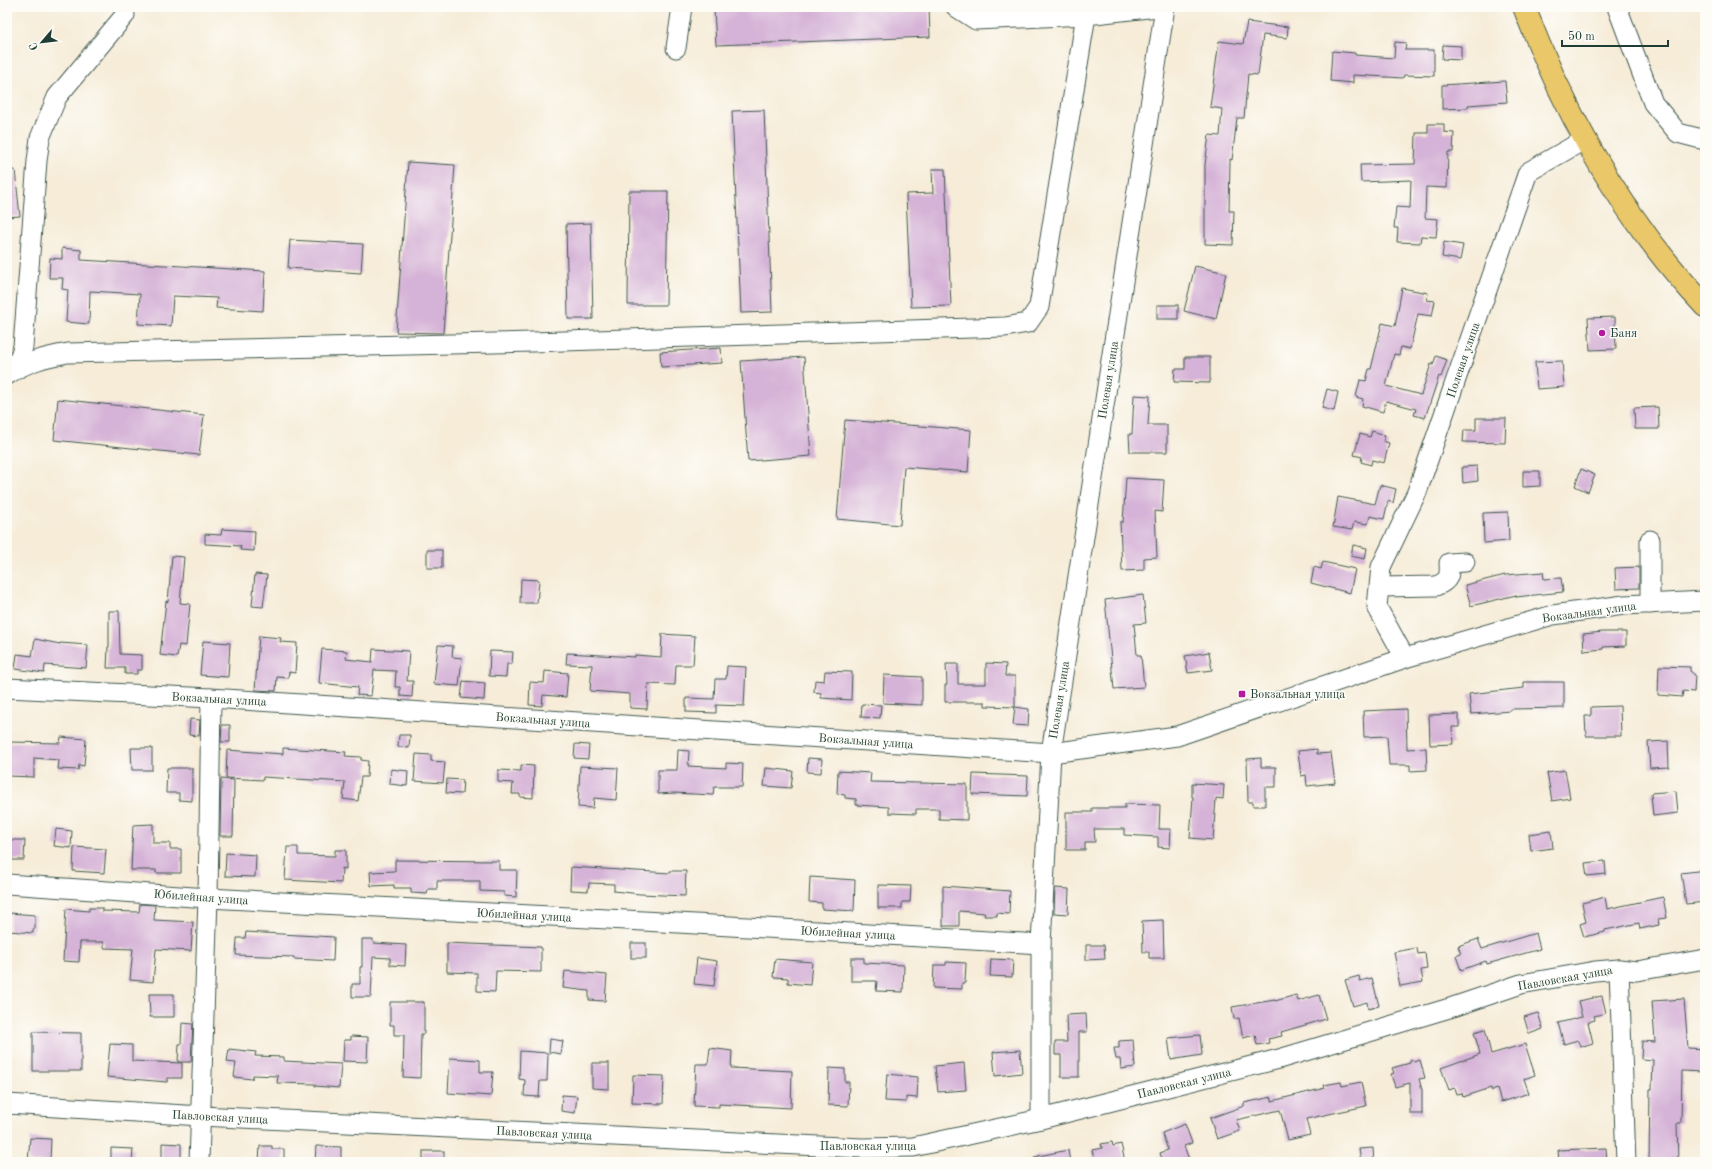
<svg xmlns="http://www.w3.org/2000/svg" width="1712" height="1169" font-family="'Old Standard TT',serif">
  <rect width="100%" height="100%" fill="#fdfcf7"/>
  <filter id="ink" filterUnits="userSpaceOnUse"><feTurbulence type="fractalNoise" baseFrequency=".025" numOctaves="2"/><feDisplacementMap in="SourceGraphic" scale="8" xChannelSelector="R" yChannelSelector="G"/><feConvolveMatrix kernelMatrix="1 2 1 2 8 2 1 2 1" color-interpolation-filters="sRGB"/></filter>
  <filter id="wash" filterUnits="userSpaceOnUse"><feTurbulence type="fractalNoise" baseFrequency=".012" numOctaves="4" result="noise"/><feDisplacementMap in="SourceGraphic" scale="16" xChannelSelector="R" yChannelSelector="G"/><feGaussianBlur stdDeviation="0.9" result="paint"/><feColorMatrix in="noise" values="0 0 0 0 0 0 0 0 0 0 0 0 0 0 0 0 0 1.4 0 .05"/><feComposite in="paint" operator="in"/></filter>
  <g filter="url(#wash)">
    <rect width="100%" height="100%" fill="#f6ecd8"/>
    <g id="blocks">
      <g fill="#d5b2d7">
        <polygon points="756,7 929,7 930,37 716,45 714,9"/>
        <polygon points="1247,22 1288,27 1287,38 1263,35 1258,75 1248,74 1244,118 1237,118 1232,160 1230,159 1229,211 1234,211 1233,245 1205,244 1205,165 1209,135 1220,136 1222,109 1210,107 1219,41 1243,44"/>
        <polygon points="1395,42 1406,43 1405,50 1434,50 1434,76 1404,75 1403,78 1353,75 1353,83 1330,81 1332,51 1355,53 1355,55 1394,58"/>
        <polygon points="1443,45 1461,46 1461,60 1442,59"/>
        <polygon points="1505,81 1507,102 1468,105 1468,108 1442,109 1442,85"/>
        <polygon points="764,110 772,312 741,313 732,111"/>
        <polygon points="1428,124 1444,124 1444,132 1454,133 1453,152 1448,152 1447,188 1426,187 1425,218 1438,219 1436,237 1421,236 1420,243 1397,242 1398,228 1394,228 1396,207 1410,208 1411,180 1361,182 1360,165 1415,164 1416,133 1428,133"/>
        <polygon points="408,162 455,165 443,333 396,332"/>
        <polygon points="932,169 945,169 951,306 911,307 906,194 933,193"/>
        <polygon points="7,170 15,170 20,216 7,217"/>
        <polygon points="629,191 668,191 666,305 628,305"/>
        <polygon points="591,223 593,319 568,319 566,224"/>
        <polygon points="290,240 363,244 361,273 288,268"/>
        <polygon points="1444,242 1463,245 1460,260 1442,257"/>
        <polygon points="62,248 81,250 81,260 265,271 263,311 216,308 217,298 173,296 171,326 138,324 140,294 90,291 89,324 66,322 68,290 62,289 63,278 49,278 50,258 62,259"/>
        <polygon points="1195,266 1226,273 1216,319 1184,311"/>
        <polygon points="1402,288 1428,293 1427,300 1435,301 1432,316 1418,314 1410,349 1401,347 1399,355 1394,354 1386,386 1421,395 1431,364 1433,365 1436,356 1447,360 1441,377 1439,376 1425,418 1414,415 1416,409 1386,401 1383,412 1362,406 1363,399 1356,397 1360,380 1366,381 1369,369 1371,369 1382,323 1395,326"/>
        <rect x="1157" y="305" width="21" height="14"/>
        <polygon points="1615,317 1616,349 1590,350 1588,318"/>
        <polygon points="721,348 722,363 661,367 660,352"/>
        <polygon points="804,357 811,456 748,461 741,361"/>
        <polygon points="1185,357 1210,357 1210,383 1174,382 1175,369 1185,369"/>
        <polygon points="1562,361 1564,387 1537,389 1535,362"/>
        <polygon points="1327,389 1338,392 1334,411 1322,408"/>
        <polygon points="1134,395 1150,396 1148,425 1167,425 1167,452 1130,452 1129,434 1132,434"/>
        <polygon points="58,399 204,415 199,455 54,440"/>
        <polygon points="1658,407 1659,429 1635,429 1634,408"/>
        <polygon points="1476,418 1506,418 1505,443 1463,442 1464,430 1476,430"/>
        <polygon points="845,420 971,430 968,472 904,467 900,525 837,519"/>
        <polygon points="1372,431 1385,435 1383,441 1389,443 1384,463 1372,460 1371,465 1361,462 1362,457 1354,455 1360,434 1370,437"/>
        <polygon points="1477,466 1478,481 1463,483 1462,467"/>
        <polygon points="1581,469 1595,475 1588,492 1575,486"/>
        <polygon points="1523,471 1540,471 1540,486 1523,487"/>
        <polygon points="1126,478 1164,480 1162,512 1155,511 1157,557 1144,558 1144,570 1122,571 1120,522 1123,522"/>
        <polygon points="1380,485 1396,489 1393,503 1388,501 1384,519 1370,516 1368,524 1354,522 1352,530 1333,527 1338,497 1375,504"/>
        <polygon points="1508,512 1509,541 1484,543 1483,513"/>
        <polygon points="222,529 255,531 254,551 240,550 241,546 205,544 205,534 221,535"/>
        <polygon points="1353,545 1367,548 1365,559 1351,556"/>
        <rect x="427" y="550" width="15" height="18"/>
        <polygon points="172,556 184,557 180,603 190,604 186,646 179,645 177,657 160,655 166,601 168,602"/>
        <polygon points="1323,562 1355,569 1350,593 1311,583 1314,567 1321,569"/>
        <polygon points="1639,567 1639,588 1616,589 1615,568"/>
        <polygon points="1543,572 1544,579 1561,578 1563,592 1516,597 1516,595 1471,606 1465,585 1505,575"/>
        <polygon points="255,574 267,575 263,607 252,606"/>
        <polygon points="521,579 539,580 537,603 520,603"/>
        <polygon points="1143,595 1146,623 1134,624 1137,655 1141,655 1144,687 1114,689 1105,600"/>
        <polygon points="109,611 119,611 120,654 142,655 142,670 137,670 137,674 125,674 125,668 107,668 108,647 109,647"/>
        <polygon points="1603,632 1626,632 1626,646 1603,647 1603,649 1584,651 1583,634"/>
        <polygon points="662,634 695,636 693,665 676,665 675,685 648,684 647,709 630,708 630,694 590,691 592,665 566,664 567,653 635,657 635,655 661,657"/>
        <polygon points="259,636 281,638 280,642 297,643 295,673 289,672 288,678 277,677 276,691 255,690"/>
        <polygon points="35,639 60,644 60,643 88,645 86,668 45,665 44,673 15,669 17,654 32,656"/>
        <polygon points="203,641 230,643 228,677 200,675"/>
        <polygon points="438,645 453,646 452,657 462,658 459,686 434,684"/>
        <polygon points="322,649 347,651 346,659 372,662 373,649 409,651 407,681 413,681 412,697 400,696 400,687 395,687 396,671 374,670 371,696 357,695 358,687 319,683"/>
        <polygon points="490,651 513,652 512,664 507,664 506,677 489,676"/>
        <polygon points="1209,652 1212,670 1188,673 1185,656"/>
        <polygon points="986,663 1006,664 1005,676 1015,676 1015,707 985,706 985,702 945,702 945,685 947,685 946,664 958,664 958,684 986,684"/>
        <polygon points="727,666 746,667 744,706 716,705 716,713 686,712 686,698 714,699 715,679 726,679"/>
        <polygon points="1659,666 1690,667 1690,671 1695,675 1694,692 1683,691 1682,697 1658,695"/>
        <polygon points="545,671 568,673 566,697 543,695 542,706 529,705 530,682 544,683"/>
        <polygon points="825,671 852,672 851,700 821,698 821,693 814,692 815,680 824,681"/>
        <polygon points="884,675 922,677 922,705 883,703"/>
        <polygon points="463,681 485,683 484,700 461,698"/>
        <polygon points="1524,682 1564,682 1564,708 1511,709 1511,711 1471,714 1469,694 1524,688"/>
        <polygon points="862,704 881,705 880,718 861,717"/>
        <polygon points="1620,706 1621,736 1586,736 1585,716 1591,716 1591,707"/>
        <polygon points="1015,707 1029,709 1028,726 1013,725"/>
        <polygon points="1406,709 1407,749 1426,748 1427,770 1410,771 1410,765 1389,765 1387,736 1364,737 1363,711"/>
        <polygon points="1459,714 1459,727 1452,727 1453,744 1430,745 1429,715"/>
        <polygon points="190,719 200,720 199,736 189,735"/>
        <polygon points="222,725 230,725 230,742 221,742"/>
        <polygon points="399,735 410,735 409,748 398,747"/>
        <polygon points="61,737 86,739 84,766 79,765 78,770 58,769 59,760 34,758 34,777 7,776 7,742 60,743"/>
        <polygon points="1668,741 1669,767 1650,768 1648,742"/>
        <polygon points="575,744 589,745 588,759 574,758"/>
        <polygon points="131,748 152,748 152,770 132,770"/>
        <polygon points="283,748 346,752 345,756 361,757 361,760 368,761 367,777 361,777 358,801 343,799 345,782 263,777 263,780 226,778 227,750 283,754"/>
        <polygon points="1317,749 1317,754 1331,753 1335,783 1307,786 1306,775 1301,776 1298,751"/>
        <polygon points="678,750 689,751 688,766 726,768 726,763 743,764 742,787 714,787 713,795 674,793 658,794 658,770 677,770"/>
        <polygon points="416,754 431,755 431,761 445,762 443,783 414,781"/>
        <polygon points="808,758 822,759 821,773 807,772"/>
        <polygon points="1261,758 1261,767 1276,767 1276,787 1265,787 1265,806 1253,806 1253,802 1248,802 1247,759"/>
        <polygon points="521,765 534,766 533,798 520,797 520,794 512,794 513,783 498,782 498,770 521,771"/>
        <polygon points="580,766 618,768 616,800 594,798 593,808 578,807"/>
        <polygon points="167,768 192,768 192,801 179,800 179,793 166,793"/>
        <polygon points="766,768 793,771 791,788 764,786"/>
        <polygon points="391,769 408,771 407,786 390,784"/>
        <polygon points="1565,770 1570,798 1552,801 1547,773"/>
        <polygon points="838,771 871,773 870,782 967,784 967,820 939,819 939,809 916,809 916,814 889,813 889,807 856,805 856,799 845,798 845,795 837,794"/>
        <polygon points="973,774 1028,776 1027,796 972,794"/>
        <polygon points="221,779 234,780 233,836 220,836"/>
        <polygon points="447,779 463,780 462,794 446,793"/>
        <polygon points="1192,783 1224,785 1223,799 1216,798 1213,840 1190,838 1193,797 1192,797"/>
        <polygon points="1676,791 1678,813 1653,816 1651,793"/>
        <polygon points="1125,804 1160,805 1159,829 1171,829 1170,848 1158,847 1158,837 1124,835 1124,829 1094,829 1095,842 1085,842 1085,850 1066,850 1066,812 1092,812 1092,808 1125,808"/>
        <polygon points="153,824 153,843 170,843 170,849 181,849 181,873 156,873 156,870 131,870 133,825"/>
        <polygon points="56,829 72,831 71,848 54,846"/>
        <polygon points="1551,831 1553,848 1531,851 1529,834"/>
        <polygon points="7,840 25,840 24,860 7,860"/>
        <polygon points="74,847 106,849 104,873 73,871"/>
        <polygon points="287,847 298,847 298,855 335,856 335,850 346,850 346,869 342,868 341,883 285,880"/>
        <polygon points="226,853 256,855 255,877 225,876"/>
        <polygon points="395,860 499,861 499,870 517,870 516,897 504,896 504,892 480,891 480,881 437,881 437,889 428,889 427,894 411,893 411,888 394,888 394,885 371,886 370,872 395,871"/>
        <polygon points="1605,861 1606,874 1587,876 1585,863"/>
        <polygon points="571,867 670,873 670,871 686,871 685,896 640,894 614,891 614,884 589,883 588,891 570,890"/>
        <polygon points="1705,870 1705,902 1686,904 1681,873"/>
        <polygon points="810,877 855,880 854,911 822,909 822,903 809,902"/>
        <polygon points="878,885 911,886 910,902 902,902 902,908 878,908"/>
        <polygon points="943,886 1010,891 1009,914 997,913 997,916 984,916 985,913 959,911 959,926 943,926"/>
        <polygon points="1055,888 1069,889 1068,914 1054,913"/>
        <polygon points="1605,897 1607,909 1663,897 1667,918 1658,919 1659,925 1640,929 1639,923 1605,930 1605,932 1584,937 1580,924 1586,922 1582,903"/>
        <polygon points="140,904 155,905 154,920 193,922 191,951 156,949 153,982 130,980 133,949 104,948 104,942 80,942 79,962 63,961 66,909 89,911 89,908 102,908 102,911 139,912"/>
        <polygon points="10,913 35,915 35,929 33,929 33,933 9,931"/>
        <polygon points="1163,920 1164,958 1149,958 1149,952 1143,952 1142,921"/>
        <polygon points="246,932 334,937 333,961 294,959 294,957 236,955 237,938 245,938"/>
        <polygon points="1536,933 1540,949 1487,964 1486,961 1461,970 1456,956 1461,954 1458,946 1478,939 1482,949"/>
        <polygon points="362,939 373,939 373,943 406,945 405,966 390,965 390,958 373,957 371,997 352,997 352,984 360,984 360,967 362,967"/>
        <polygon points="447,943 541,947 541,972 496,971 495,992 477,991 477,973 447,972"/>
        <rect x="631" y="943" width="15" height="15"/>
        <polygon points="1086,945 1104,945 1105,959 1086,960"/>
        <polygon points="1417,948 1418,954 1425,953 1427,969 1421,970 1423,982 1400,986 1394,952"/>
        <polygon points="697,958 717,961 714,986 694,984"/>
        <polygon points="851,958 864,958 864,963 904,965 903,992 876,991 877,981 851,981"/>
        <polygon points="775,959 812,962 810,985 788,983 788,978 773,977"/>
        <polygon points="991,959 1013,960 1012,977 990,976"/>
        <polygon points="946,962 966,963 965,983 962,983 962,989 933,988 934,965 946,965"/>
        <polygon points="565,971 607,975 605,1001 589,1000 589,991 563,988"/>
        <polygon points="1359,976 1360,981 1372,978 1379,1006 1368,1009 1367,1002 1353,1006 1345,980"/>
        <polygon points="149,994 174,994 174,1017 150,1017"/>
        <polygon points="1296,995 1298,1001 1319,995 1326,1019 1281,1032 1282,1036 1268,1039 1269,1043 1257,1045 1255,1035 1243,1038 1239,1018 1234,1019 1232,1007 1275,1000 1275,1001"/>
        <polygon points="1602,996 1606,1013 1594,1016 1595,1020 1588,1022 1593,1043 1580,1047 1578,1040 1564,1044 1558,1023 1582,1017 1578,1001"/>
        <polygon points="1684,999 1688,1048 1705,1049 1705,1072 1682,1071 1681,1123 1677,1123 1678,1162 1649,1162 1650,1089 1652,1089 1653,1060 1641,1059 1642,1041 1655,1042 1652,1001"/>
        <polygon points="390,1002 424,1002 424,1034 421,1034 420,1078 403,1077 404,1035 394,1035 394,1025 390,1025"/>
        <polygon points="1538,1013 1543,1029 1529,1034 1524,1017"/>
        <polygon points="1086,1014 1087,1032 1079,1032 1079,1077 1061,1077 1061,1055 1055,1055 1055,1042 1067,1042 1066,1015"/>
        <polygon points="182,1023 193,1024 191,1062 178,1062 179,1044 181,1044"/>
        <polygon points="1485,1029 1491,1054 1525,1044 1535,1075 1524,1079 1529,1093 1501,1102 1497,1089 1492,1091 1491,1088 1463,1097 1462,1093 1457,1094 1455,1088 1449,1090 1441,1068 1480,1054 1474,1032"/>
        <polygon points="33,1032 81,1033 81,1071 33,1071"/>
        <polygon points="1200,1035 1202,1055 1171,1060 1168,1038"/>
        <polygon points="351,1036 368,1037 367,1062 343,1061 344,1040 351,1040"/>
        <polygon points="550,1039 563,1041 561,1054 549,1052"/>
        <polygon points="1133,1040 1135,1067 1121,1069 1120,1059 1116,1059 1114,1048 1119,1048 1119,1041"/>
        <polygon points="110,1044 132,1045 132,1061 182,1063 182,1078 168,1078 167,1082 107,1077"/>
        <polygon points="710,1048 732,1051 731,1068 792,1071 791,1108 719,1104 719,1107 694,1106 696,1064 708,1064"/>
        <polygon points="229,1049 256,1052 255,1056 284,1057 284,1061 341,1064 339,1088 315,1086 315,1084 277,1083 278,1076 253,1075 252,1079 234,1077 236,1063 227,1062"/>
        <polygon points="1020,1050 1022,1073 995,1076 993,1052"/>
        <polygon points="520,1051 548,1053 547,1081 540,1081 539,1097 524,1096 525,1080 519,1079"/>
        <polygon points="450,1058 480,1060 480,1072 493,1072 491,1096 448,1093"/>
        <polygon points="1413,1060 1414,1062 1420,1060 1425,1078 1419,1079 1422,1090 1422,1114 1410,1114 1410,1083 1395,1087 1391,1074 1394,1073 1392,1068 1410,1063 1410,1061"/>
        <polygon points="592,1063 609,1063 609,1089 592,1088"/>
        <polygon points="964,1063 966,1090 938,1092 935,1066"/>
        <polygon points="829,1068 845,1069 845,1082 849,1082 848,1106 828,1105"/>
        <polygon points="887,1074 918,1077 917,1098 906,1097 906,1102 885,1101"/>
        <polygon points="633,1075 664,1076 663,1104 632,1103"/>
        <polygon points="1341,1082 1342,1086 1361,1082 1366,1106 1306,1119 1310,1135 1288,1140 1280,1110 1236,1120 1240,1131 1217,1139 1210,1118 1244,1106 1244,1103 1272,1097 1272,1101 1325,1088 1324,1085"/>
        <polygon points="562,1095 577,1096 575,1113 561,1111"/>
        <polygon points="1185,1124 1192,1143 1184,1146 1190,1162 1163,1162 1160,1153 1168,1150 1162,1133"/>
        <polygon points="30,1138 51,1139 50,1162 28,1162"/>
        <polygon points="1112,1142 1113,1146 1121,1144 1125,1162 1095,1162 1092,1150 1102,1148 1101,1144"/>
        <polygon points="162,1143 181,1144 181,1162 162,1162"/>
        <polygon points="260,1146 272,1146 272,1149 284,1149 284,1162 259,1162"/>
        <polygon points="316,1146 341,1147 341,1162 315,1162"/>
        <polygon points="111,1148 133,1149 132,1162 111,1162"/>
        <polygon points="1373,1148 1374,1162 1361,1162 1359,1149"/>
        <polygon points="1606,1148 1607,1162 1559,1162 1558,1150"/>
        <polygon points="1068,1150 1070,1162 1034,1162 1034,1157"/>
        <rect x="423" y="1151" width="21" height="11"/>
      </g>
    </g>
  </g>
  <g filter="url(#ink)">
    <use href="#blocks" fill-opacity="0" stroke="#3f574d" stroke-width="1"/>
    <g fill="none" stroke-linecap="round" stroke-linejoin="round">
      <defs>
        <g id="minor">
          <polyline points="956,7 976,20 1086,15"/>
          <polyline points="1617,7 1653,103 1678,133 1705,140"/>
          <polyline points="676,48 682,7"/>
          <polyline points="16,368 23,347 37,161 40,138 57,97 125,15"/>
          <path d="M7,375C26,362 45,357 68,353L532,342L1005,327L1028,323L1039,307L1086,15L1157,7"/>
          <path d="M1380,587L1436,586C1449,581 1450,576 1449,563L1465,562"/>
          <polyline points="1650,604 1650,540"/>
          <polyline points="1405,658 1377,607 1381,567 1417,492 1528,172 1584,140"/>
          <polyline points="7,688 211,698 1051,753 1177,736 1405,658 1553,615 1624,605 1705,601"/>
          <polyline points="7,884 208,898 626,920 1041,944"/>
          <polyline points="1619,969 1626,1162"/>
          <polyline points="7,1104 201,1116 862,1148 913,1147 1041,1119 1279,1059 1453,1007 1521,984 1595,971 1619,969 1637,971 1705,959"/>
          <polyline points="1041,1119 1041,944 1051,753 1165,7"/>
          <polyline points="199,1162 208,898 211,698"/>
        </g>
        <path id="major" d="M1524,7C1566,116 1624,220 1705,306"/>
      </defs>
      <use href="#minor" stroke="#3f574d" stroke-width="21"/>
      <use href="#major" stroke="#3f574d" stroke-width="24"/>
      <use href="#minor" stroke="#fff" stroke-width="19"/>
      <use href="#major" stroke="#eac769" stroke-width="22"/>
    </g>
  </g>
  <g fill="#b5179e" stroke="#fdfcf7" stroke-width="1.5">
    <circle cx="1602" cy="333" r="4"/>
    <rect x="1238" y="690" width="8" height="8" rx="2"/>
  </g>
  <g text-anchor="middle" stroke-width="3" stroke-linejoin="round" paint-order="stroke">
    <g font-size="12" fill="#1f3d34" stroke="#fdfcf7" text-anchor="start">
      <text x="1610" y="337">Баня</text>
      <text x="1250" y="698">Вокзальная улица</text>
    </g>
    <g font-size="12" fill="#1f3d34" stroke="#fdfcf7">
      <text transform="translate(1463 360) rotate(-71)" y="4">Полевая улица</text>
      <text transform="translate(1108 380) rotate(-81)" y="4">Полевая улица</text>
      <text transform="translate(1589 612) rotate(-8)" y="4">Вокзальная улица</text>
      <text transform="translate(219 699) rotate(3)" y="4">Вокзальная улица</text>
      <text transform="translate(1059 700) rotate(-81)" y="4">Полевая улица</text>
      <text transform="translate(543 720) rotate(4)" y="4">Вокзальная улица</text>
      <text transform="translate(866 741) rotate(4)" y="4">Вокзальная улица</text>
      <text transform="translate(201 897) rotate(4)" y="4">Юбилейная улица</text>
      <text transform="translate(524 915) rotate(3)" y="4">Юбилейная улица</text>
      <text transform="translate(848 933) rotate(3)" y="4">Юбилейная улица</text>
      <text transform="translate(1565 978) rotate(-10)" y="4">Павловская улица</text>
      <text transform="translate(1184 1083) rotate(-14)" y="4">Павловская улица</text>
      <text transform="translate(220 1117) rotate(3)" y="4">Павловская улица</text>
      <text transform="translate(544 1133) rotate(3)" y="4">Павловская улица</text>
      <text x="868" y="1150">Павловская улица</text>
    </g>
  </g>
  <rect width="1712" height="1169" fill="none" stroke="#fdfcf7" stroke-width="24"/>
  <g transform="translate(42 42) rotate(242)" stroke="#fdfcf7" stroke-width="3" paint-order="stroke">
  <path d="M0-3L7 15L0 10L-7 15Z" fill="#1f3d34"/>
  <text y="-6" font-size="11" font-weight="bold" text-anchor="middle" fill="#1f3d34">С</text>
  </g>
  <path d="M1562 40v6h106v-6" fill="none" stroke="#1f3d34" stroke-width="2"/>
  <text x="1568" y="40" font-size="12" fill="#1f3d34" stroke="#fdfcf7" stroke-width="3" paint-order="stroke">50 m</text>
</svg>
